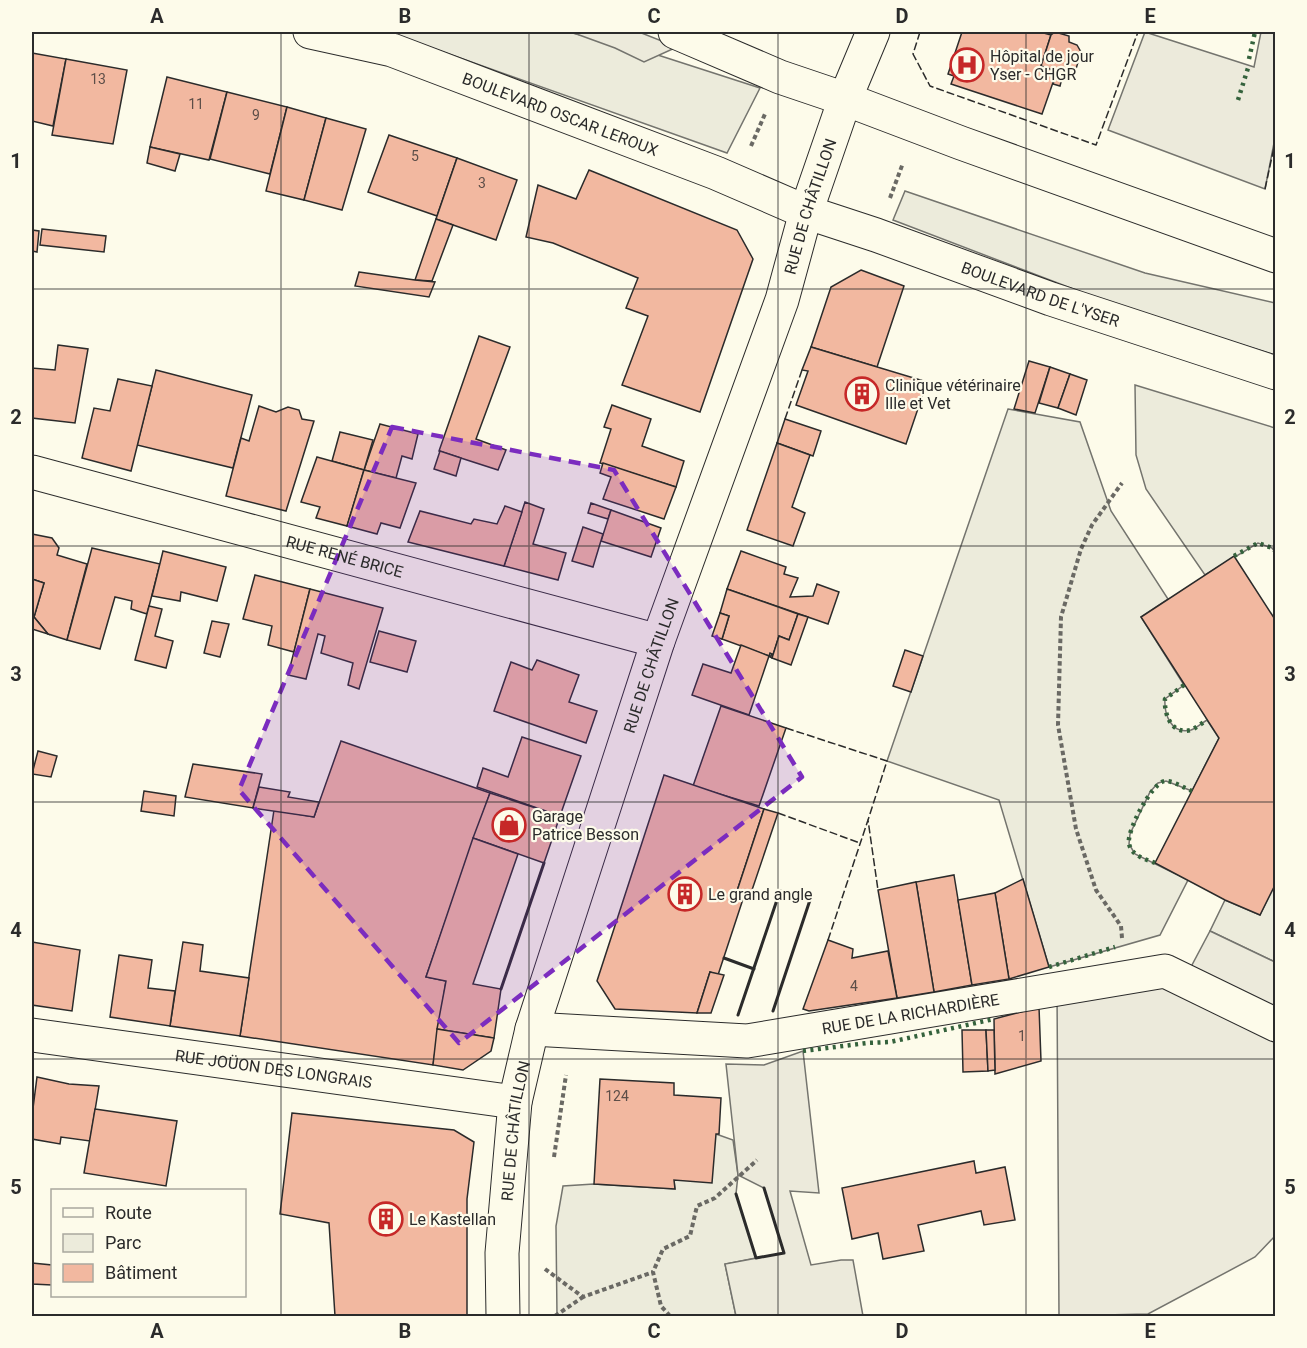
<svg xmlns="http://www.w3.org/2000/svg" width="1307" height="1348" font-family="Roboto,sans-serif">
  <rect width="100%" height="100%" fill="#fdfbea"/>
  <g fill="#ecebdb" stroke="#74746e" stroke-width="1.5">
    <polygon points="387,32 568,32 633,47 760,88 727,153"/>
    <polygon points="905,191 1145,273 1275,303 1275,355 1123,308 893,220"/>
    <polygon points="1135,385 1275,428 1275,552 1272,548 1258,543 1205,575 1146,489 1136,455"/>
    <path d="M1008,409L1080,422L1111,511L1168,599L1141,617L1184,685L1165,699C1164,714 1171,735 1191,730C1196,728 1202,723 1207,720L1219,738L1192,791L1166,781L1158,783L1150,792L1130,834L1129,844L1135,854L1188,880L1160,935L1049,967L999,800L887,761Z"/>
    <polygon points="1275,883 1275,962 1210,931 1225,900 1260,915"/>
    <polygon points="716,1134 733,1140 738,1175 736,1194 756,1258 725,1264 736,1316 557,1316 556,1226 563,1186 594,1184 675,1189 674,1180"/>
  </g>
  <g fill="#eceadb" stroke="#74746e" stroke-width="1.5">
    <polygon points="571,32 639,32 677,47 644,62 615,48"/>
    <polygon points="1145,32 1254,67 1261,32 1275,32 1275,138 1265,189 1108,130"/>
    <polygon points="1210,931 1275,962 1275,1236 1255,1257 1148,1314 1059,1316 1057,989 1184,980"/>
    <polygon points="803,1051 819,1193 790,1191 811,1265 841,1260 853,1260 863,1316 736,1316 725,1264 784,1253 764,1188 738,1175 726,1064 764,1065"/>
  </g>
  <g fill="#f2b8a0" stroke="#2b2b2b" stroke-width="1.5">
    <polygon points="962,32 1040,32 1051,35 1041,66 1057,71 1042,114 951,84 954,76 948,74"/>
    <polygon points="1055,32 1069,36 1069,42 1077,45 1081,52 1076,69 1063,74 1060,86 1053,84 1057,71 1041,66 1051,35"/>
    <polygon points="32,53 66,59 53,126 32,121"/>
    <polygon points="66,59 127,70 113,144 52,135"/>
    <polygon points="167,77 227,92 209,160 150,147"/>
    <polygon points="227,92 287,107 270,174 210,159"/>
    <polygon points="287,107 326,118 304,200 266,191"/>
    <polygon points="326,118 366,129 342,210 304,200"/>
    <polygon points="389,135 457,158 437,216 368,192"/>
    <polygon points="150,147 180,154 175,171 147,163"/>
    <polygon points="457,158 517,180 496,240 436,219"/>
    <polygon points="589,170 737,230 753,259 700,412 622,385 648,316 626,308 638,278 553,243 526,237 538,185 576,199"/>
    <polygon points="436,219 453,225 432,281 415,280"/>
    <polygon points="42,229 106,236 104,252 40,245"/>
    <polygon points="32,230 39,231 37,252 32,251"/>
    <polygon points="861,270 904,286 877,367 811,347 831,287"/>
    <polygon points="359,272 415,280 435,282 429,297 355,286"/>
    <polygon points="479,336 510,347 476,439 506,450 498,470 439,451"/>
    <polygon points="58,345 88,349 75,423 32,418 32,368 55,370"/>
    <polygon points="811,347 927,382 906,444 796,405 808,371 802,370"/>
    <polygon points="1029,361 1050,367 1035,413 1014,409"/>
    <polygon points="1050,367 1070,374 1058,408 1039,403"/>
    <polygon points="156,370 252,395 233,468 137,445"/>
    <polygon points="1070,374 1087,380 1076,415 1058,408"/>
    <polygon points="118,379 152,386 131,471 82,458 94,408 110,411"/>
    <polygon points="612,405 651,419 642,446 684,461 676,487 600,463 611,429 604,427"/>
    <polygon points="259,406 276,412 288,407 299,410 302,419 314,421 286,511 226,496 241,438 249,441"/>
    <polygon points="785,419 821,431 813,456 777,443"/>
    <polygon points="380,424 418,434 412,459 402,456 396,478 364,470"/>
    <polygon points="340,432 373,440 364,470 332,461"/>
    <polygon points="777,443 810,455 792,507 805,513 793,546 747,530"/>
    <polygon points="440,451 461,458 456,476 434,469"/>
    <polygon points="317,457 364,470 347,526 316,518 320,507 301,502"/>
    <polygon points="603,463 676,487 664,519 603,499 611,477 600,473"/>
    <polygon points="364,470 416,483 400,528 381,523 377,534 347,526"/>
    <polygon points="525,502 544,509 533,544 566,553 558,580 504,566"/>
    <polygon points="591,503 611,510 608,519 588,513"/>
    <polygon points="505,506 522,512 504,566 408,542 420,511 471,524 474,519 497,524"/>
    <polygon points="611,510 661,528 651,557 601,541"/>
    <polygon points="583,527 603,534 593,567 572,561"/>
    <polygon points="32,534 52,538 59,548 57,555 87,564 67,640 48,634 34,617 44,583 32,579"/>
    <polygon points="92,548 160,564 147,614 131,609 132,601 115,597 100,649 67,640"/>
    <polygon points="163,551 226,567 217,601 181,592 180,601 152,596"/>
    <polygon points="741,551 786,567 784,574 798,578 790,597 813,596 817,584 839,592 828,624 727,589"/>
    <polygon points="1234,556 1276,621 1276,883 1260,915 1225,900 1155,863 1219,738 1141,617"/>
    <polygon points="255,575 310,589 294,652 268,645 272,626 243,619"/>
    <polygon points="32,579 44,583 34,617 48,634 32,629"/>
    <polygon points="310,589 383,608 359,689 348,685 353,663 321,653 325,636 318,634 306,679 288,675"/>
    <polygon points="727,589 798,614 789,640 779,636 772,658 770,657 772,654 770,653 769,656 722,639 729,616 720,613"/>
    <polygon points="149,606 162,609 155,636 173,641 166,668 135,660"/>
    <polygon points="720,613 729,616 722,639 712,636"/>
    <polygon points="798,614 808,617 791,665 772,658 779,636 789,640"/>
    <polygon points="212,621 229,624 220,657 204,653"/>
    <polygon points="379,631 416,641 407,672 370,662"/>
    <polygon points="741,645 769,656 749,715 692,695 703,664 731,673"/>
    <polygon points="905,650 923,656 911,692 893,686"/>
    <polygon points="537,660 579,675 569,702 597,711 586,743 494,711 511,662 532,670"/>
    <polygon points="721,706 786,728 759,806 693,786"/>
    <polygon points="522,737 581,756 560,816 477,787 483,768 508,777"/>
    <polygon points="341,741 490,793 426,977 446,981 433,1065 240,1036 274,810 314,817"/>
    <polygon points="38,751 57,756 51,777 32,774"/>
    <polygon points="193,764 262,774 253,808 185,797"/>
    <polygon points="664,775 764,809 737,891 745,893 718,975 710,972 697,1013 615,1009 597,981"/>
    <polygon points="259,787 290,792 288,797 319,802 314,817 253,808"/>
    <polygon points="144,791 176,796 174,816 141,811"/>
    <polygon points="490,793 560,816 544,863 473,838"/>
    <polygon points="764,809 778,813 750,896 737,891"/>
    <polygon points="473,838 518,854 473,984 501,989 494,1038 437,1029 446,981 426,977"/>
    <polygon points="954,875 972,985 934,992 916,882"/>
    <polygon points="1023,879 1049,967 1009,979 995,893"/>
    <polygon points="916,882 934,992 897,998 878,890"/>
    <polygon points="995,893 1009,979 972,985 958,900"/>
    <polygon points="828,940 853,949 852,958 888,951 897,998 809,1011 803,1009"/>
    <polygon points="32,942 80,950 72,1011 32,1005"/>
    <polygon points="183,942 203,945 200,971 249,978 240,1036 170,1026"/>
    <polygon points="119,955 152,960 148,988 175,991 170,1026 110,1017"/>
    <polygon points="710,972 724,975 711,1013 697,1013"/>
    <polygon points="1039,1007 1041,1061 995,1074 994,1019"/>
    <polygon points="437,1029 494,1038 491,1051 463,1070 433,1065"/>
    <polygon points="962,1030 986,1030 988,1071 963,1072"/>
    <polygon points="986,1030 994,1030 995,1070 988,1071"/>
    <polygon points="37,1077 69,1084 99,1086 90,1141 61,1137 60,1144 32,1139 32,1116"/>
    <polygon points="600,1079 674,1083 674,1095 721,1098 719,1134 716,1134 712,1183 674,1180 675,1189 594,1184"/>
    <polygon points="95,1109 177,1121 166,1186 84,1173"/>
    <polygon points="292,1113 454,1130 474,1142 467,1199 467,1316 335,1316 329,1223 280,1214"/>
    <polygon points="974,1161 976,1173 1005,1167 1015,1220 984,1225 981,1211 918,1225 924,1251 883,1259 878,1233 852,1239 842,1188"/>
    <polygon points="32,1263 52,1265 52,1285 32,1284"/>
  </g>
  <g fill="none" stroke-linecap="round" stroke-linejoin="round">
    <defs>
      <g id="street">
        <path id="s1" d="M32,472L658,641"/>
        <path id="s2" d="M532,1029L747,1041L1165,971L1276,1025"/>
        <path id="s3" d="M32,1035L515,1102"/>
      </g>
      <g id="secondary">
        <path id="s4" d="M310,32L392,50L716,173L806,212L876,235L1051,299L1276,373"/>
        <polyline points="675,32 780,77 845,99 961,143 1276,256"/>
        <path id="s5" d="M503,1316L502,1253L515,1102L532,1029L658,641L782,300L806,212L845,99L873,32"/>
      </g>
    </defs>
    <use href="#street" stroke="#2b2b2b" stroke-width="35"/>
    <use href="#secondary" stroke="#2b2b2b" stroke-width="35"/>
    <g stroke="#6a6964" stroke-width="4" stroke-dasharray="4.5 3" stroke-linecap="butt">
      <polyline points="751,146 765,114"/>
      <polyline points="890,198 903,163"/>
      <polyline points="1122,938 1121,926 1096,890 1076,829 1058,725 1061,617 1081,549 1092,525 1122,483"/>
      <polyline points="554,1157 566,1075"/>
      <polyline points="545,1269 583,1297 653,1272"/>
      <polyline points="555,1316 583,1297"/>
      <polyline points="670,1316 661,1306 653,1272 663,1249 690,1236 697,1206 715,1198 757,1160"/>
    </g>
    <use href="#street" stroke="#fdfbea" stroke-width="33"/>
    <use href="#secondary" stroke="#fdfbea" stroke-width="33"/>
    <g stroke="#34623c" stroke-width="4.5" stroke-dasharray="3 4.5" stroke-linecap="butt">
      <polyline points="1249,59 1255,32"/>
      <polyline points="1238,100 1248,68"/>
      <polyline points="1234,556 1258,543 1272,548 1276,552"/>
      <path d="M1184,685L1165,699C1164,714 1171,735 1191,730C1196,728 1202,723 1207,720"/>
      <path d="M1155,863C1145,859 1132,856 1129,844C1126,832 1152,782 1165,781C1174,781 1184,788 1192,791"/>
      <polyline points="1049,967 1115,947"/>
      <polyline points="803,1051 867,1043 890,1042 994,1019"/>
    </g>
    <g stroke="#2b2b2b" stroke-width="1.5" stroke-dasharray="8 3" stroke-linecap="butt">
      <polyline points="920,32 913,54 930,86 1096,145 1138,32"/>
      <polyline points="1265,189 1276,138"/>
      <polyline points="785,419 802,370"/>
      <polyline points="786,728 887,761 868,820"/>
      <polyline points="778,813 860,843"/>
      <polyline points="828,940 868,820 878,890"/>
    </g>
    <g stroke="#2b2b2b" stroke-width="3">
      <polyline points="724,958 754,969"/>
      <polyline points="501,989 544,863"/>
      <polyline points="738,1015 780,891 810,900 773,1011"/>
      <polyline points="736,1194 756,1258 784,1253 764,1188"/>
    </g>
  </g>
  <path fill="#7b2cbf" fill-opacity="0.2" stroke="#7b2cbf" stroke-width="4.5" stroke-dasharray="12 8" stroke-linejoin="round" d="M392,427L614,470L802,777L459,1043L239,790Z"/>
  <path fill="none" stroke="#2b2b2b" stroke-width="1.5" stroke-opacity="0.55" d="M281,32V1316M529,32V1316M778,32V1316M1026,32V1316M32,289H1276M32,546H1276M32,802H1276M32,1059H1276"/>
  <defs>
    <symbol id="hospital-ring" viewBox="-11 -11 22 22"><circle r="9.5" fill="#fdfbea" stroke="#c62828" stroke-width="1.5"/><path d="M-5-5h3v3.5h4V-5h3V5h-3V1.5h-4V5h-3Z" fill="#c62828"/></symbol>
    <symbol id="building-ring" viewBox="-11 -11 22 22"><circle r="9.5" fill="#fdfbea" stroke="#c62828" stroke-width="1.5"/><path d="M-4-6H4V6H1V3H-1V6H-4ZM-2.5-4.3h1.7v1.8h-1.7ZM.8-4.3h1.7v1.8H.8ZM-2.5-1h1.7V.8h-1.7ZM.8-1h1.7V.8H.8Z" fill="#c62828"/></symbol>
    <symbol id="shop-ring" viewBox="-11 -11 22 22"><circle r="9.5" fill="#fdfbea" stroke="#c62828" stroke-width="1.5"/><path d="M-5-2.5h2.3a2.7 3.5 0 0 1 5.4 0H5L5.5 6h-11ZM-1.5-2.5h3a1.5 2.3 0 0 0-3 0Z" fill="#c62828"/></symbol>
  </defs>
  <g fill-rule="evenodd">
    <use href="#hospital-ring" x="948" y="46" width="38" height="38"/>
    <use href="#building-ring" x="843" y="375" width="38" height="38"/>
    <use href="#shop-ring" x="490" y="806" width="38" height="38"/>
    <use href="#building-ring" x="666" y="875" width="38" height="38"/>
    <use href="#building-ring" x="367" y="1200" width="38" height="38"/>
  </g>
  <g text-anchor="middle" stroke-width="4.5" stroke-linejoin="round" paint-order="stroke">
    <g font-size="14" fill="#5d4e48">
      <text x="98" y="84">13</text>
      <text x="196" y="109">11</text>
      <text x="256" y="120">9</text>
      <text x="415" y="161">5</text>
      <text x="482" y="188">3</text>
      <text x="854" y="991">4</text>
      <text x="1022" y="1041">1</text>
      <text x="617" y="1101">124</text>
    </g>
    <g font-size="16" fill="#2b2b2b" stroke="#fdfbea" text-anchor="start">
      <text x="990" y="62">Hôpital de jour<tspan x="990" dy="18">Yser - CHGR</tspan></text>
      <text x="885" y="391">Clinique vétérinaire<tspan x="885" dy="18">Ille et Vet</tspan></text>
      <text x="532" y="822">Garage<tspan x="532" dy="18">Patrice Besson</tspan></text>
      <text x="708" y="900">Le grand angle</text>
      <text x="409" y="1225">Le Kastellan</text>
    </g>
    <g font-size="16" fill="#2b2b2b" stroke="#fdfbea">
      <text dy="6" stroke="none"><textPath href="#s4" startOffset="264">BOULEVARD OSCAR LEROUX</textPath></text>
      <text dy="6" stroke="none"><textPath href="#s5" startOffset="1158">RUE DE CHÂTILLON</textPath></text>
      <text dy="6" stroke="none"><textPath href="#s4" startOffset="777">BOULEVARD DE L'YSER</textPath></text>
      <text dy="6" stroke="none"><textPath href="#s1" startOffset="324">RUE RENÉ BRICE</textPath></text>
      <text dy="6" stroke="none"><textPath href="#s5" startOffset="672">RUE DE CHÂTILLON</textPath></text>
      <text dy="6" stroke="none"><textPath href="#s2" startOffset="381">RUE DE LA RICHARDIÈRE</textPath></text>
      <text dy="6" stroke="none"><textPath href="#s3" startOffset="244">RUE JOÜON DES LONGRAIS</textPath></text>
      <text dy="6" stroke="none"><textPath href="#s5" startOffset="186">RUE DE CHÂTILLON</textPath></text>
    </g>
  </g>
  <rect width="1307" height="1348" fill="none" stroke="#fdfbea" stroke-width="66"/>
  <rect x="51" y="1189" width="195" height="108" fill="#fdfbea" stroke="#a9a89e" stroke-width="1.5"/>
  <rect x="63" y="1208" width="30" height="9" fill="#fdfbea" stroke="#a9a89e" stroke-width="1.5"/>
  <text x="105" y="1219" font-size="18" fill="#2b2b2b">Route</text>
  <rect x="63" y="1234" width="30" height="18" fill="#ecebdb" stroke="#a9a89e" stroke-width="1.5"/>
  <text x="105" y="1249" font-size="18" fill="#2b2b2b">Parc</text>
  <rect x="63" y="1264" width="30" height="18" fill="#f2b8a0" stroke="#a9a89e" stroke-width="1.5"/>
  <text x="105" y="1279" font-size="18" fill="#2b2b2b">Bâtiment</text>
  <rect x="33" y="33" width="1241" height="1282" fill="none" stroke="#2b2b2b" stroke-width="2"/>
  <g font-size="20" text-anchor="middle" font-weight="bold" fill="#2b2b2b">
    <text x="157" y="23">A</text>
    <text x="405" y="23">B</text>
    <text x="654" y="23">C</text>
    <text x="902" y="23">D</text>
    <text x="1150" y="23">E</text>
    <text x="16" y="168">1</text>
    <text x="1290" y="168">1</text>
    <text x="16" y="424">2</text>
    <text x="1290" y="424">2</text>
    <text x="16" y="681">3</text>
    <text x="1290" y="681">3</text>
    <text x="16" y="937">4</text>
    <text x="1290" y="937">4</text>
    <text x="16" y="1194">5</text>
    <text x="1290" y="1194">5</text>
    <text x="157" y="1338">A</text>
    <text x="405" y="1338">B</text>
    <text x="654" y="1338">C</text>
    <text x="902" y="1338">D</text>
    <text x="1150" y="1338">E</text>
  </g>
</svg>
